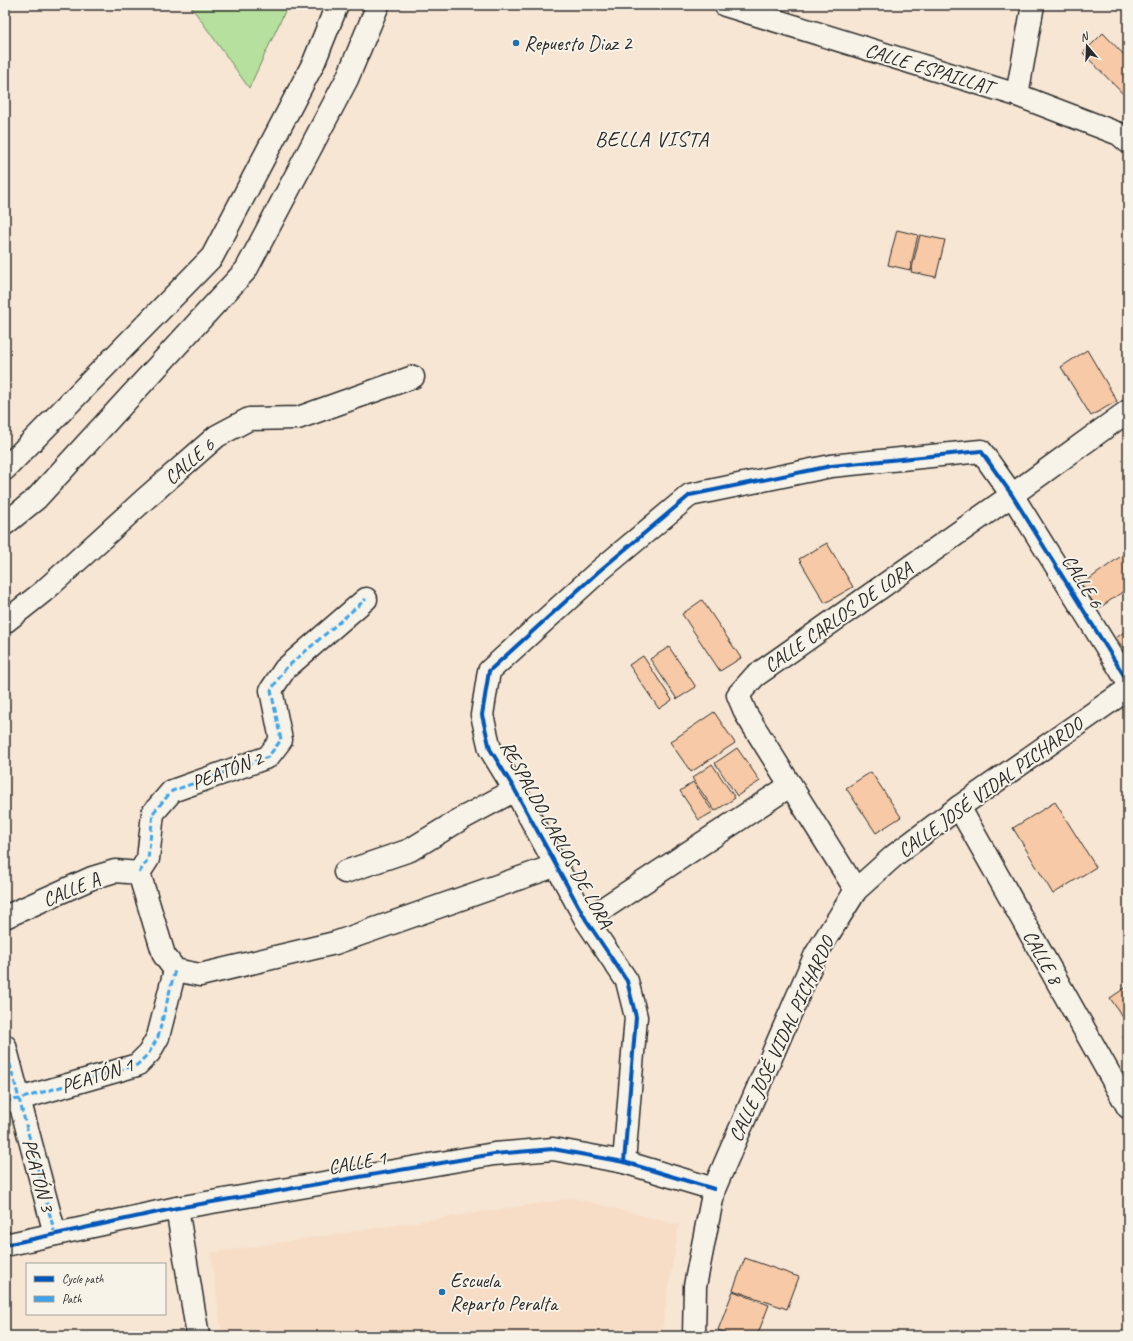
<svg xmlns="http://www.w3.org/2000/svg" width="1133" height="1341" font-family="Caveat,sans-serif">
  <rect width="100%" height="100%" fill="#f7e6d4"/>
  <filter id="ink" filterUnits="userSpaceOnUse"><feTurbulence type="fractalNoise" baseFrequency=".025" numOctaves="2"/><feDisplacementMap in="SourceGraphic" scale="8" xChannelSelector="R" yChannelSelector="G"/><feConvolveMatrix kernelMatrix="1 2 1 2 8 2 1 2 1" color-interpolation-filters="sRGB"/></filter>
  <g filter="url(#ink)">
    <polygon fill="#f7ddc6" points="574,1198 679,1225 661,1336 222,1336 211,1253"/>
    <polygon fill="#b6e09d" stroke="#708664" points="190,5 288,5 249,88"/>
    <g fill="#f7c9a6" stroke="#2b2b2b">
      <polygon points="1103,33 1128,59 1127,98 1083,53"/>
      <polygon points="897,230 918,235 910,270 888,265"/>
      <polygon points="920,235 945,240 936,277 911,272"/>
      <polygon points="1087,350 1117,401 1091,416 1061,367"/>
      <polygon points="827,543 853,587 825,603 799,559"/>
      <polygon points="1124,554 1128,559 1128,588 1098,609 1081,585"/>
      <polygon points="702,600 741,658 720,671 682,614"/>
      <polygon points="1128,629 1128,655 1116,638"/>
      <polygon points="669,647 696,687 677,699 650,659"/>
      <polygon points="643,656 672,700 659,709 629,665"/>
      <polygon points="714,712 735,743 691,772 670,742"/>
      <polygon points="737,748 760,781 737,796 715,763"/>
      <polygon points="712,764 735,798 715,811 692,778"/>
      <polygon points="871,772 901,817 876,833 846,788"/>
      <polygon points="693,782 713,812 699,820 680,791"/>
      <polygon points="1055,802 1096,867 1053,894 1013,828"/>
      <polygon points="1128,986 1128,1025 1110,998"/>
      <polygon points="1128,1034 1128,1043 1123,1037"/>
      <polygon points="745,1258 799,1277 787,1309 733,1290"/>
      <polygon points="733,1291 769,1305 757,1336 734,1336 718,1330"/>
    </g>
    <g fill="none" stroke-linecap="round" stroke-linejoin="round">
      <defs>
        <g id="street">
          <polyline points="725,5 1017,95 1119,134 1128,142"/>
          <polyline points="1017,95 1033,5"/>
          <polyline points="5,622 44,591 145,499 217,436 249,419 298,418 413,377"/>
          <polyline points="959,807 1128,1107"/>
          <polyline points="345,872 410,850 461,819 515,790"/>
          <polyline points="139,873 164,955 175,970 200,975 335,943 557,865"/>
          <polyline points="139,873 148,859 153,813 172,791 268,757 281,740 271,690 285,669 366,599"/>
          <polyline points="856,890 746,714 738,695 755,676 1012,495 1128,411"/>
          <polyline points="5,917 92,878 115,871 139,873"/>
          <polyline points="586,920 791,785"/>
          <polyline points="5,1046 55,1234"/>
          <polyline points="5,1101 19,1099 137,1065 149,1053 158,1037 175,970"/>
          <polyline points="624,1162 636,1017 627,981 586,920 515,790 490,749 482,715 489,671 598,572 690,495 831,466 981,451 1012,495 1128,682"/>
          <polyline points="177,1208 198,1336"/>
          <polyline points="5,1245 177,1208 494,1154 553,1149 624,1162 714,1189"/>
          <polyline points="694,1336 695,1286 714,1189 816,954 856,890 895,855 959,807 1128,689"/>
        </g>
        <g id="secondary">
          <polyline points="5,469 212,257 314,62 337,5"/>
          <polyline points="5,524 36,499 246,270 347,79 378,5"/>
        </g>
      </defs>
      <use href="#street" stroke="#2b2b2b" stroke-width="25"/>
      <use href="#secondary" stroke="#2b2b2b" stroke-width="25"/>
      <use href="#street" stroke="#f7f3e8" stroke-width="22"/>
      <use href="#secondary" stroke="#f7f3e8" stroke-width="22"/>
      <g stroke="#3ea3eb" stroke-width="3" stroke-dasharray="6 3" stroke-linecap="butt">
        <polyline points="139,873 148,859 153,813 172,791 268,757 281,740 271,690 285,669 366,599"/>
        <polyline points="5,1046 55,1234"/>
        <polyline points="5,1101 19,1099 137,1065 149,1053 158,1037 175,970"/>
      </g>
      <defs>
        <g id="cycleway">
          <polyline points="624,1162 636,1017 627,981 586,920 515,790 490,749 482,715 489,671 598,572 690,495 831,466 981,451 1012,495 1128,682"/>
          <polyline points="5,1245 177,1208 494,1154 553,1149 624,1162 714,1189"/>
        </g>
      </defs>
      <use href="#cycleway" stroke="#f7f3e8" stroke-width="6"/>
      <use href="#cycleway" stroke="#0057b8" stroke-width="4"/>
    </g>
  </g>
  <g fill="#1f6fb2" stroke="#f7f3e8" stroke-width="1.5">
    <circle cx="516" cy="43" r="4"/>
    <circle cx="442" cy="1292" r="4"/>
  </g>
  <g text-anchor="middle" stroke-width="4" stroke-linejoin="round" paint-order="stroke">
    <g font-size="20" fill="#2b2b2b" stroke="#f7f3e8" text-anchor="start">
      <text x="524" y="50">Repuesto Diaz 2</text>
      <text x="450" y="1287">Escuela<tspan x="450" dy="23">Reparto Peralta</tspan></text>
    </g>
    <g font-size="20" fill="#2b2b2b" stroke="#f7f3e8">
      <text transform="translate(929 68) rotate(17)" y="7">CALLE ESPAILLAT</text>
      <text transform="translate(189 461) rotate(-41)" y="7">CALLE 6</text>
      <text transform="translate(1083 581) rotate(58)" y="7">CALLE 6</text>
      <text transform="translate(838 617) rotate(-35)" y="7">CALLE CARLOS DE LORA</text>
      <text transform="translate(227 770) rotate(-21)" y="7">PEATÓN 2</text>
      <text transform="translate(990 787) rotate(-36)" y="7">CALLE JOSÉ VIDAL PICHARDO</text>
      <text transform="translate(557 834) rotate(61)" y="7">RESPALDO CARLOS DE LORA</text>
      <text transform="translate(71 889) rotate(-23)" y="7">CALLE A</text>
      <text transform="translate(1043 957) rotate(61)" y="7">CALLE 8</text>
      <text transform="translate(781 1039) rotate(-65)" y="7">CALLE JOSÉ VIDAL PICHARDO</text>
      <text transform="translate(97 1075) rotate(-18)" y="7">PEATÓN 1</text>
      <text transform="translate(357 1162) rotate(-10)" y="7">CALLE 1</text>
      <text transform="translate(39 1175) rotate(75)" y="7">PEATÓN 3</text>
    </g>
    <g font-size="21" letter-spacing="1" fill="#2b2b2b" stroke="#f7f3e8">
      <text x="652" y="146">BELLA VISTA</text>
    </g>
  </g>
  <rect width="1133" height="1341" fill="none" stroke="#f7f3e8" stroke-width="20"/>
  <rect x="10" y="10" width="1113" height="1321" fill="none" stroke="#2b2b2b" stroke-width="1.5" filter="url(#ink)"/>
  <rect x="26" y="1263" width="140" height="52" fill="#f7f3e8" stroke="#a5a39c"/>
  <rect x="34" y="1276" width="20" height="6" fill="#0057b8" stroke="#a5a39c"/>
  <text x="62" y="1283" font-size="12" fill="#2b2b2b">Cycle path</text>
  <rect x="34" y="1296" width="20" height="6" fill="#3ea3eb" stroke="#a5a39c"/>
  <text x="62" y="1303" font-size="12" fill="#2b2b2b">Path</text>
  <g transform="translate(1087 46) rotate(341)" stroke="#f7f3e8" stroke-width="3" paint-order="stroke">
  <path d="M0-3L7 15L0 10L-7 15Z" fill="#2b2b2b"/>
  <text y="-6" font-size="11" font-weight="bold" text-anchor="middle" fill="#2b2b2b">N</text>
  </g>
</svg>
